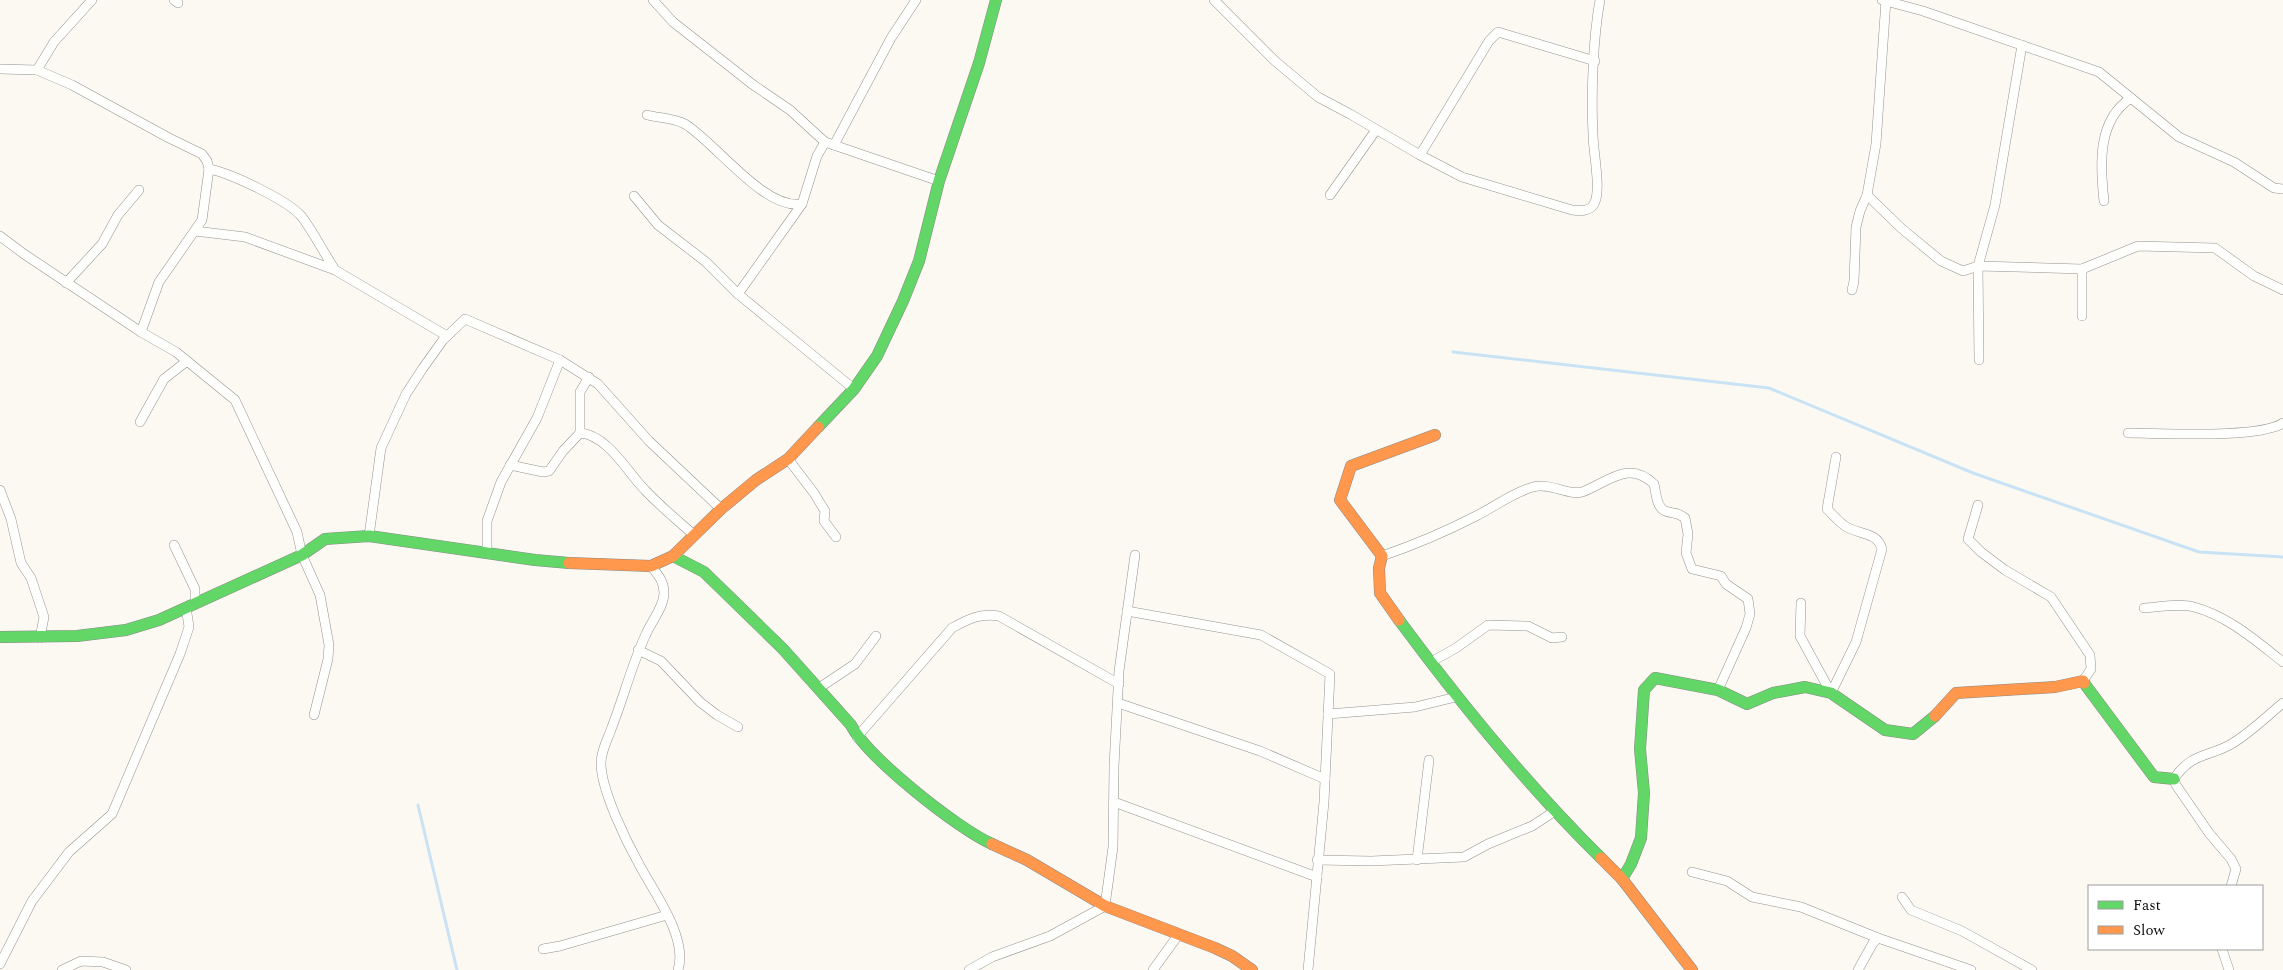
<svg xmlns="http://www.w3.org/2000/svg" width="2283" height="970" font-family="Spectral,serif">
  <rect width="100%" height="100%" fill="#fbf9f2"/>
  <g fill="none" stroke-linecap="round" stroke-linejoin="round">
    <g stroke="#c9e3f5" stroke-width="3">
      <polyline points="1453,352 1769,388 1973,473 2199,552 2283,557"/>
      <polyline points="418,805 457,970"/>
    </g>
    <defs>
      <g id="street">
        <polyline points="174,0 178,3"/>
        <polyline points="653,0 673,22 752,84 790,110 825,142"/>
        <path d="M1214,0L1275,61L1318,97L1350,114L1420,155L1462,177L1572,210C1580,211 1591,212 1595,202C1601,187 1593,151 1593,134C1591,95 1593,38 1600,0"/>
        <polyline points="1882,0 1923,11 2099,72 2179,137 2234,162 2274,188 2283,189"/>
        <polyline points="0,69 37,70 54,42 92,0"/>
        <polyline points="37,70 72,85 169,138 202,154 207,161 209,169 202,220 159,282 141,332"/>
        <path d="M647,115C659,118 674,118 685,124C717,144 764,210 802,204L817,156L825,142L939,181"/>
        <polyline points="834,145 891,38 916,0"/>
        <polyline points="1420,155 1489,41 1498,32 1595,61"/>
        <path d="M209,169C230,173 288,200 302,217C314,233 324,253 335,270"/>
        <polyline points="1330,195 1376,130"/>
        <polyline points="1867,195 1901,228 1941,261 1963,271 1978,266 1995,205 2022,45"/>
        <polyline points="634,196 658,225 706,262 738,294 854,389"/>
        <path d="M2104,201C2100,165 2097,120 2131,98"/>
        <polyline points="195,231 245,237 335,270 447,336"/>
        <polyline points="0,236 24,254 141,332 176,352 235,400 297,532 302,555 320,595 329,645 328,659 314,715"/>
        <polyline points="2082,269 2082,316"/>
        <polyline points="66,283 102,244 118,215 139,190"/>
        <polyline points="1852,290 1854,281 1856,227 1860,211 1867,195 1876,144 1886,0"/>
        <polyline points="738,294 802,204"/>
        <polyline points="1979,360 1978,266 2082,269 2138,246 2215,248 2254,276 2283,290"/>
        <polyline points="140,422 164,379 187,361"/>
        <polyline points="580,433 580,392 589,377"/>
        <path d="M2128,433C2161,433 2259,439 2283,423"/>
        <polyline points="788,459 814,493 825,511 824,521 836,537"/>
        <path d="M510,465L543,472L549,471L563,451L580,433C608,435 627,472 645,490C660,506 677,520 694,535"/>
        <polyline points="0,490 11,519 21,563 31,578 44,617 40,638"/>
        <polyline points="1978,505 1968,539 1981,552 2005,570 2051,597 2090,655 2091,669 2083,681"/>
        <polyline points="369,536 381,448 406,394 423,368 443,340 465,319 560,360 598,384 649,441 721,509"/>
        <polyline points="174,545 195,589 195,602"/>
        <polyline points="487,553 487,521 501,482 537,418 560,360"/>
        <path d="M1382,556C1414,545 1445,532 1476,516C1496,506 1512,493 1533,487C1549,482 1569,496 1582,492C1607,483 1628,459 1654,484C1656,492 1656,507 1665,511C1673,514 1676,511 1685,518L1688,534L1686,553L1692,569L1721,576L1726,584L1748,599L1750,614L1746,628L1718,690"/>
        <path d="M651,566C658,575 664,581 664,593C664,607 651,622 646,634C632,664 624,696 612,727C608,739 601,750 601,763C601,790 626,841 640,866C655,894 688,938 678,970"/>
        <path d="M1801,603L1800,636L1831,693L1856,642L1882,549C1877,531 1858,535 1845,526C1839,522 1833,515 1827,509L1836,457"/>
        <path d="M2144,608C2159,607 2180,603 2194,607C2228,616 2256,641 2283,662"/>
        <polyline points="1127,611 1261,635 1330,674 1324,802 1308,970"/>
        <polyline points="638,650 661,661 700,702 717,715 738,727"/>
        <polyline points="1431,662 1456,648 1488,625 1528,626 1552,638 1562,637"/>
        <polyline points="819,688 855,664 876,636"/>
        <polyline points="1118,703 1260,751 1325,779"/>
        <polyline points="1328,714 1415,707 1456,697"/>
        <path d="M857,737L952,628C968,619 980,613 999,616L1119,684"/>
        <polyline points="1114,802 1317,877"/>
        <polyline points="1317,860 1371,861 1464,857 1488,844 1532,826 1555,811"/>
        <polyline points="1417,860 1429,760"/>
        <polyline points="1692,872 1727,881 1752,897 1801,907 1878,938"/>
        <path d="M2231,886L2236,869L2231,859L2209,833L2176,785L2174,779C2191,752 2211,757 2233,743C2251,732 2267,716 2283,703"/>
        <polyline points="1902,897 1911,910 1962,931 2032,970"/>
        <polyline points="543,949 560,946 667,915"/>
        <polyline points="2222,949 2229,970"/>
        <polyline points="0,964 32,901 69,852 112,814 180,654 189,627 186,607"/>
        <polyline points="62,970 81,961 103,962 126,970"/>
        <polyline points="969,970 992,957 1050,936 1105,906 1113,847 1114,766 1119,671 1135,555"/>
        <polyline points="1153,970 1179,934"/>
        <polyline points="1858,970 1873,943 1878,938 1971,970"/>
      </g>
      <g id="fast">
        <polyline points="818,427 854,389 877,356 903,301 919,261 939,181 979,63 996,0"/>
        <path d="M673,556L704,572L783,649L851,725C867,757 958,829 992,844"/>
        <path d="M1399,620C1461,704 1527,785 1601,858"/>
        <polyline points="0,637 77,636 126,630 159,620 302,555 325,539 369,536 535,560 569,563"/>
        <polyline points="2084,683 2154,777 2174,779"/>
        <polyline points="1622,879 1631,864 1641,838 1644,793 1640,749 1644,690 1655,678 1718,690 1747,704 1773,693 1805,687 1831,693 1885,730 1913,734 1935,716"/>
      </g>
      <g id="slow">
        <polyline points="569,563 651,566 673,556 721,509 756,480 788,459 818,427"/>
        <polyline points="1399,620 1380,593 1379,568 1382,556 1340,500 1351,466 1435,435"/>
        <polyline points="1935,716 1956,693 2055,687 2083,681 2084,683"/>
        <polyline points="992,844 1027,860 1105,906 1215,948 1232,956 1252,970"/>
        <polyline points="1601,858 1622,879 1692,970"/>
      </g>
    </defs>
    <use href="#street" stroke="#949390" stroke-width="10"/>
    <use href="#fast" stroke="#8b8a87" stroke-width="12"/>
    <use href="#slow" stroke="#8b8a87" stroke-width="12"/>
    <use href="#street" stroke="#fefefd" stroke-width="9"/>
    <use href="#fast" stroke="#63d668" stroke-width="11"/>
    <use href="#slow" stroke="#ff974d" stroke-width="11"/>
  </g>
  <rect x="2088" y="885" width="175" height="65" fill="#ffffff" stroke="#9e9e9e"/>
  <rect x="2098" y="901" width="25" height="8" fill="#63d668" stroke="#9e9e9e"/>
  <text x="2133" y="910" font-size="15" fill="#0d0d0d">Fast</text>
  <rect x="2098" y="926" width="25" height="8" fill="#ff974d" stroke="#9e9e9e"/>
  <text x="2133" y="935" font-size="15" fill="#0d0d0d">Slow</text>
</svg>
